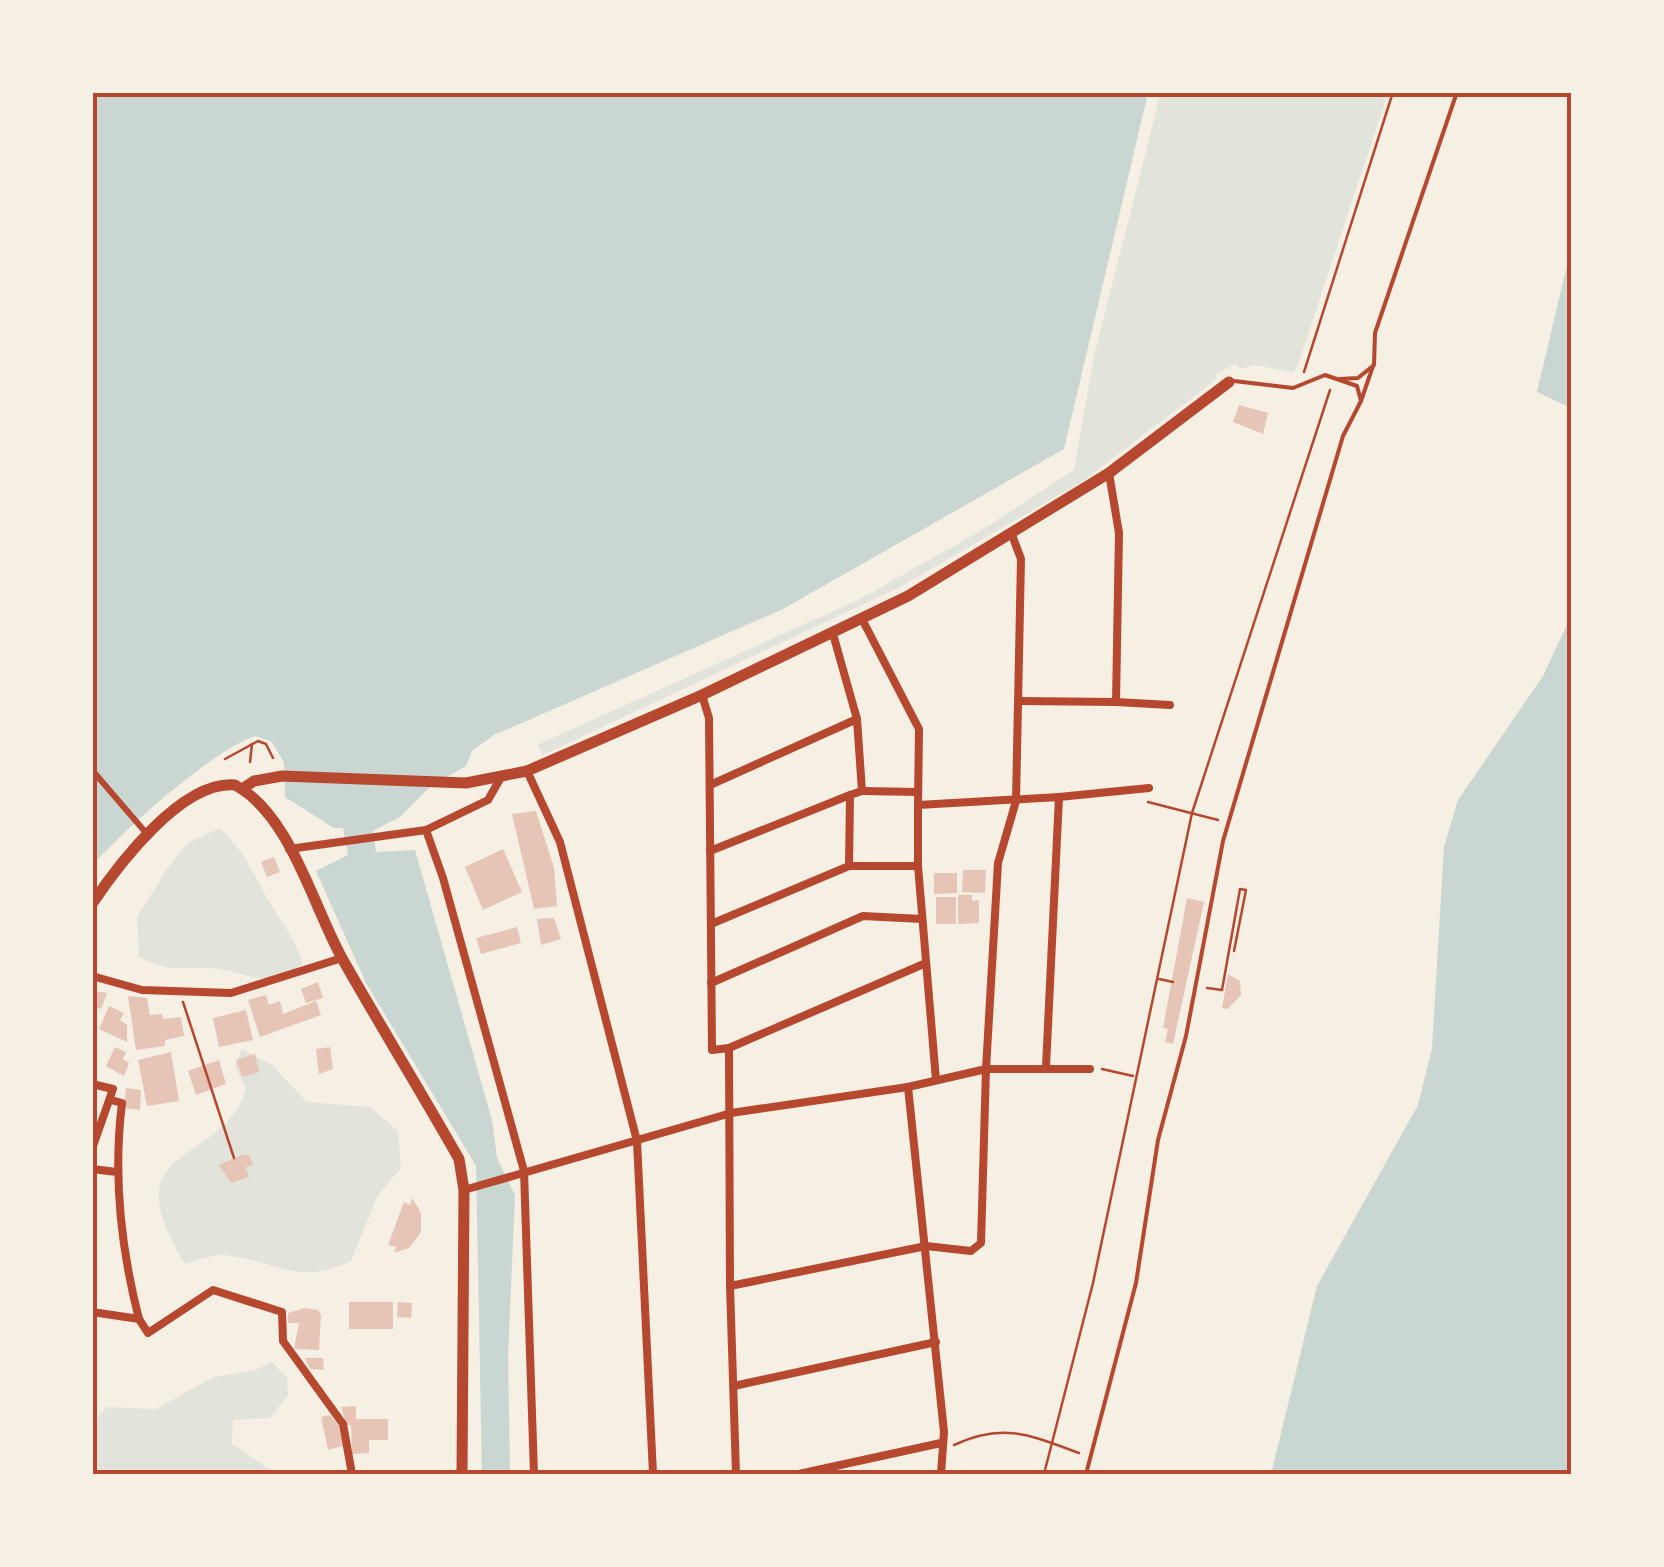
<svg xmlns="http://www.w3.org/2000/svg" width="1664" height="1567" font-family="'Zilla Slab',serif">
  <rect width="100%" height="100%" fill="#f6efe4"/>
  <g fill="#e2e4dc">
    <polygon points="1161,92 1388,93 1297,368 1293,372 1254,365 1242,369 1235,364 1216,374 1217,379 1083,481 900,587 543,755 537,745 860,599 975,534 1074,470 1094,356"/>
    <path d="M220,828C249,857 253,875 273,908C285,927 296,941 303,964C264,994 247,969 207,968C170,967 177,973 139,957L137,917L167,869L188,843Z"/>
    <path d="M242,1049L272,1065L307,1102L370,1107L398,1131L401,1168L378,1195L351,1261C297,1287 278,1261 225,1255C212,1254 198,1260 185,1264C109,1138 220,1171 246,1089L235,1066Z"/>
    <polygon points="272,1362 287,1378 288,1395 270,1418 233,1420 232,1444 277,1474 93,1474 93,1422 107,1407 156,1409 214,1377 253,1371"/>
  </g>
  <g fill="#c9d6d2">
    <path d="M93,93H1148L1064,449L783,609L494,735L472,751L466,766L431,786L400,817L373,831L376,852L415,850L492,1120L497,1158L515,1195L508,1356L510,1474H482L476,1166L366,983L316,871L348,855L343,828H334L285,797L284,763L272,742L256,736C216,747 121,832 93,865Z"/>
    <polygon points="1571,248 1572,408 1571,408 1537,392"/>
    <polygon points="1571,616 1571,1474 1271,1474 1317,1286 1418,1105 1432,1048 1444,847 1458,800 1543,676"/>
  </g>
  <g fill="#e6c5b7">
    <polygon points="1239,405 1268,413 1263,434 1233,422"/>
    <polygon points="536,811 554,868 557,906 534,909 512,814"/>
    <polygon points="503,849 522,892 483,910 465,867"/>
    <polygon points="274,857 280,872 267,877 261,862"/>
    <polygon points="963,870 986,870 985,893 962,892"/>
    <polygon points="934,873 957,873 957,893 934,894"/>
    <polygon points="958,895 972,895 972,901 979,900 979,923 958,924"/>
    <rect x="936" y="897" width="20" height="27"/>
    <polygon points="1187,898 1204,902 1173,1044 1165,1042 1168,1029 1163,1028"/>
    <polygon points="554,918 561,939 541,945 537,919"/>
    <polygon points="517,927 521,943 481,954 476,938"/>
    <polygon points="1228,974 1240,981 1241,995 1228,1009 1222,1008"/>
    <polygon points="318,982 323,998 306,1003 301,989"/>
    <polygon points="92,991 107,993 101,1009 92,1006"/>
    <polygon points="266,995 269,1005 280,1001 283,1014 316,1001 321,1015 260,1037 248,1000"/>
    <polygon points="128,996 147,998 150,1015 162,1014 163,1019 181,1017 184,1036 165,1040 165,1046 136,1050"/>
    <polygon points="109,1006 124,1013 120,1020 127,1025 127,1042 99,1029"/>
    <polygon points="246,1010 253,1040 219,1047 213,1018"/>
    <polygon points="115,1047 126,1052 123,1059 129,1063 124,1076 106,1066"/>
    <polygon points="330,1047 333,1069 319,1074 316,1049"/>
    <polygon points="171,1052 179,1101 147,1106 138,1060"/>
    <polygon points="255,1054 259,1072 242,1077 236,1060"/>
    <polygon points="219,1060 226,1084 196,1095 188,1071"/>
    <polygon points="126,1088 141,1090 140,1110 124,1108"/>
    <polygon points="242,1155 249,1155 253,1165 246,1167 249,1177 231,1183 219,1165"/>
    <polygon points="412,1198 421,1213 421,1232 409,1248 394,1253 396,1247 388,1245 404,1202 410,1205"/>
    <rect x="349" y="1302" width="44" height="27"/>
    <polygon points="398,1302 412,1303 411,1318 397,1317"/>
    <polygon points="305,1308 318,1310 321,1315 319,1350 294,1349 299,1323 288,1323 288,1313"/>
    <polygon points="305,1358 323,1358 324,1370 310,1369"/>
    <polygon points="356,1406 356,1419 388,1419 388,1440 369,1440 369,1453 352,1454 351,1425 346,1425 341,1407"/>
    <polygon points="330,1415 339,1426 343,1446 328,1450 321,1417"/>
  </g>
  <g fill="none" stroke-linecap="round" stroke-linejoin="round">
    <g stroke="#b5482f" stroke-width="2.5">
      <polyline points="1304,372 1393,92"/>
      <polyline points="225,759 258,741 266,744 273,758"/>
      <polyline points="250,762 252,744"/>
      <polyline points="1148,802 1218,820"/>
      <polyline points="1159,979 1173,982"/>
      <polyline points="1207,988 1222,990 1240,889 1246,890 1234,951"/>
      <polyline points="183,1002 234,1158"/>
      <polyline points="1102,1069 1133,1076"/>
      <path d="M954,1445C1003,1422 1030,1435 1079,1453"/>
      <polyline points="1044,1474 1093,1283 1192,813 1330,390"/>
    </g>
    <g stroke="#b5482f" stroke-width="4">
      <polyline points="1340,379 1358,378 1374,365 1375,333 1457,92"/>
      <polyline points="1234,381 1293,388 1325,375 1357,386 1361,401 1373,366"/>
      <polyline points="1086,1474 1136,1283 1158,1140 1186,1036 1223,841 1343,436 1361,401"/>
    </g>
    <polyline stroke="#b5482f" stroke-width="6" points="92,770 147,834"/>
    <g stroke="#b5482f" stroke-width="8">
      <polyline points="863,621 919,729 918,805"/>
      <polyline points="702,695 709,718 712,1050 729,1048 730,1286 736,1474"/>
      <polyline points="1019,701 1116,702 1119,533 1109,473"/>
      <polyline points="1116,702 1170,705"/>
      <polyline points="527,771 560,842 637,1141 653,1474"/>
      <polyline points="710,785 857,719 833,634"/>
      <polyline points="862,791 918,792"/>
      <polyline points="1059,797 1149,788"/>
      <polyline points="426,830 488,800 500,779"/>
      <polyline points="289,849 426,830 443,878 524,1171 534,1474"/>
      <polyline points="710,851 850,795"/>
      <polyline points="849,866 918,866 936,1080"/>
      <polyline points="918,866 918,805 1059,797 1046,1067"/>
      <polyline points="711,924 849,866 850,795 862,791 857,719"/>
      <polyline points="92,976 142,990 231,993 342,958"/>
      <polyline points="711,983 863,916 922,919"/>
      <polyline points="729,1048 926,963"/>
      <polyline points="92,1084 113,1089 92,1149"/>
      <polyline points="908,1087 944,1432 941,1474"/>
      <path d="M111,1100L122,1103C113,1175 121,1249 139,1319"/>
      <polyline points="92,1169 117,1172"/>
      <polyline points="464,1190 731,1113 908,1087 986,1069 998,863 1016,801 1021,559 1012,535"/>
      <polyline points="730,1286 926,1246 971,1251 981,1243 986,1069 1090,1069"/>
      <polyline points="92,1312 139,1319 148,1333 213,1290 282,1312 283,1341 343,1424 352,1474"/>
      <polyline points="734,1386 936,1342"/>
      <polyline points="799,1474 941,1443"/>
    </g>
    <g stroke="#b5482f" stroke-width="11">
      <polyline points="242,789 254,781 282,776 466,783 527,771 702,695 908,596 1109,473 1229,382"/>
      <path d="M92,904C118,865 182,780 235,785C291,815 313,907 343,960C381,1027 421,1092 459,1159L464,1190L462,1474"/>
    </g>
  </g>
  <rect width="1664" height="1567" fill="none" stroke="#f6efe4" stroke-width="190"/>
  <rect x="95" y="95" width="1474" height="1377" fill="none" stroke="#b5482f" stroke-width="4"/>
</svg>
